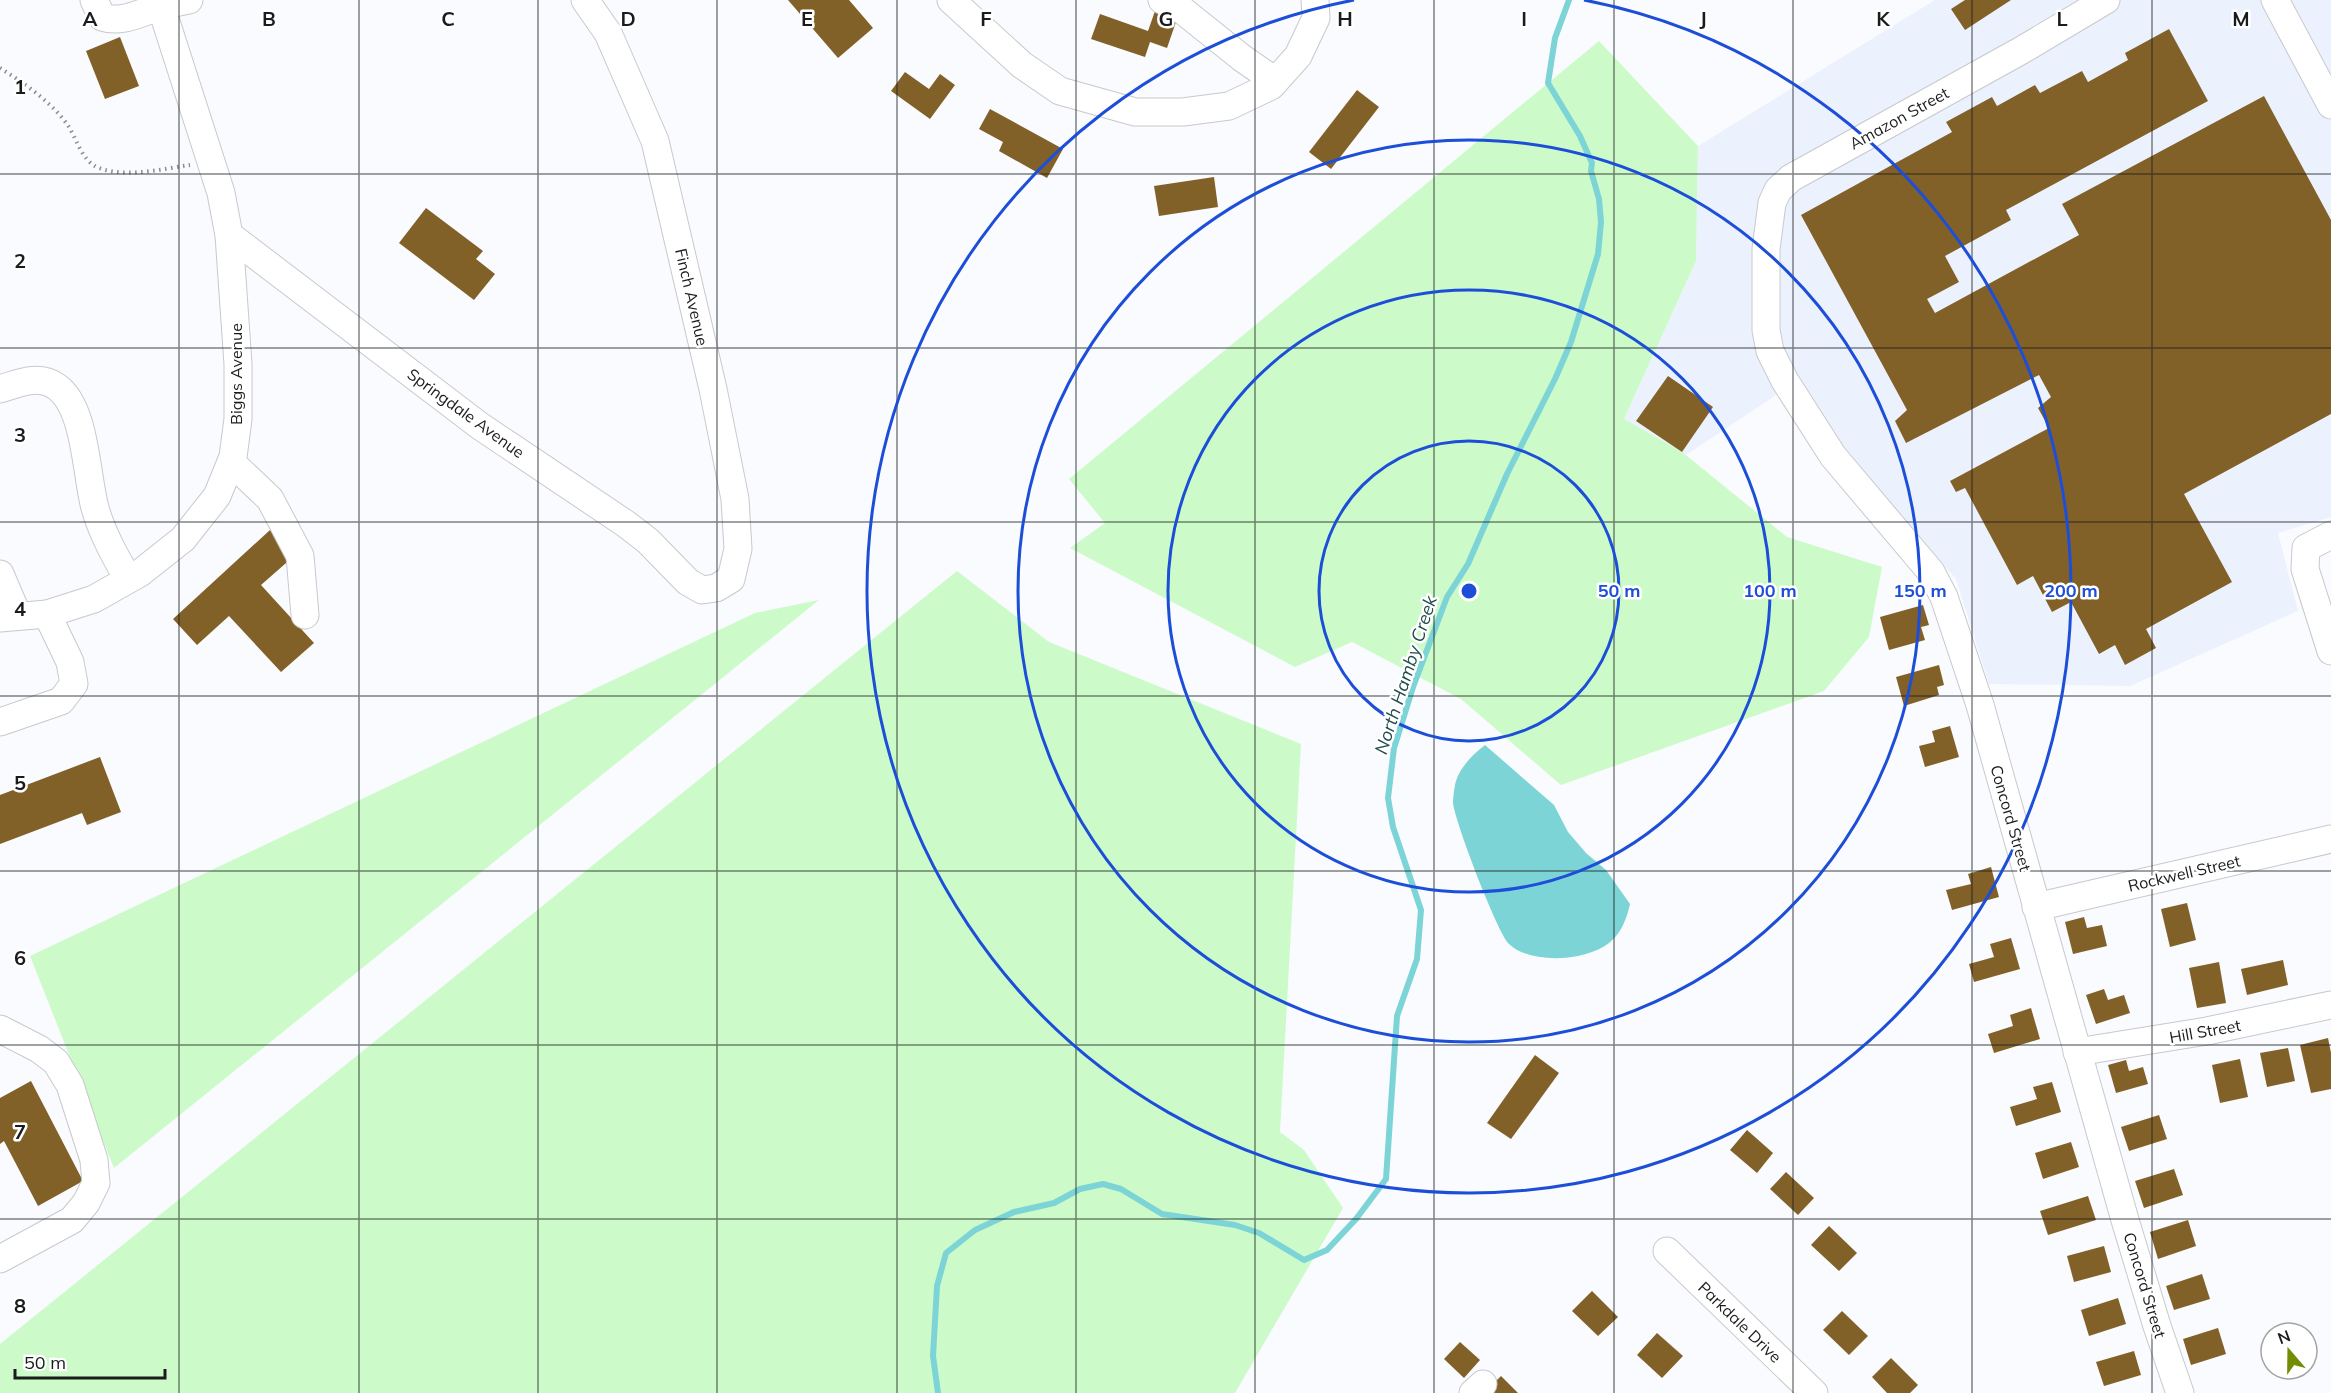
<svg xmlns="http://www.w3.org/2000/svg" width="2331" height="1393" font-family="Mulish,sans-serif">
  <rect width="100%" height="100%" fill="#f9fbfe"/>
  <polygon fill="#ecf2fd" points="1935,0 2331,0 2331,517 2278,533 2298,611 2130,686 1989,684 1956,579 1836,442 1796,382 1683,457 1624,419 1696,261 1698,146"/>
  <g fill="#ccfbc9">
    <polygon points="1599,41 1698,146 1696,261 1624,419 1682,452 1787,537 1882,567 1869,637 1824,691 1561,785 1461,699 1352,642 1295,667 1070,548 1105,523 1069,479"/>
    <polygon points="957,571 1049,642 1301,744 1280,1132 1304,1150 1343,1208 1235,1393 0,1393 0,1344"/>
    <polygon points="819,600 114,1168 30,956 755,613"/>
  </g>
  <path fill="#7dd4d6" d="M1485,745L1554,805L1568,832L1586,853L1606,870L1630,904C1627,918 1621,934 1609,943C1586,961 1531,965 1509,944C1497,932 1455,822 1453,803C1453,798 1454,790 1455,785C1458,769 1473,754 1485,745Z"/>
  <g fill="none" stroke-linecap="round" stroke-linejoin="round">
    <polyline stroke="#7dd4d6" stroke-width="6" points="938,1393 933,1356 937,1286 946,1253 975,1230 1014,1212 1054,1203 1080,1189 1103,1184 1121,1189 1162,1214 1235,1225 1259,1233 1304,1260 1327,1250 1356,1219 1386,1179 1397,1016 1417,959 1421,910 1393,827 1388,798 1394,748 1413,687 1447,597 1468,564 1507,474 1555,379 1571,342 1598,254 1601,222 1599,199 1591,171 1592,163 1580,136 1548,83 1555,38 1569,0"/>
  </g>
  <g fill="#826129">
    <polygon points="788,0 849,0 873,28 838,58"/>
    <polygon points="1965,0 2011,0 1965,30 1951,9"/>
    <polygon points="1155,11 1177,19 1167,48 1150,42 1145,57 1091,39 1100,14 1148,31"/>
    <polygon points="2169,29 2208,101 2006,210 2011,220 1945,256 1959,282 1927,299 1935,313 2079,235 2062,204 2264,96 2331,220 2331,414 2184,494 2232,582 2146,629 2156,648 2125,665 2115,645 2099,654 2071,602 2052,612 2033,576 2017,585 1965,488 1956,492 1950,481 2049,428 2038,408 2051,397 2039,375 1906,443 1895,421 1907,410 1801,215 1952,132 1946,122 1992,97 1997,106 2035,85 2040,93 2082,71 2088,82 2128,60 2125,53"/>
    <polygon points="120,37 139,86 105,99 86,51"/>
    <polygon points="905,72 929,89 940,74 955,85 930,119 891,91"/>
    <polygon points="1357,90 1379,107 1331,169 1309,152"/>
    <polygon points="990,109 1063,149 1047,178 999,151 1003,142 979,129"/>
    <polygon points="1214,177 1218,207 1159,216 1154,186"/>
    <polygon points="426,208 483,251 476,259 495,274 474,300 399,243"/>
    <polygon points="1668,376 1713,407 1682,452 1636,421"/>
    <polygon points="270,530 294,556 261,585 314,643 281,672 229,616 197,645 173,619"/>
    <polygon points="1923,605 1929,625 1921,627 1925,640 1889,650 1880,617"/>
    <polygon points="1939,665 1944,685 1937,687 1939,695 1904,706 1896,677"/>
    <polygon points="1950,726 1959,757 1925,767 1919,746 1935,742 1932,731"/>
    <polygon points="100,757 121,812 87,825 82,813 0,844 0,795"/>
    <polygon points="1991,867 1999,897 1952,910 1946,890 1971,884 1968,874"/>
    <polygon points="2187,903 2196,940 2170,947 2161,909"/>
    <polygon points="2084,917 2087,928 2102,925 2107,946 2073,954 2065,922"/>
    <polygon points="2011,938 2020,969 1974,982 1969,964 1994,957 1990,944"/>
    <polygon points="2283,960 2288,985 2247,995 2241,969"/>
    <polygon points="2219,962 2226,1003 2197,1008 2189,968"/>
    <polygon points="2104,989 2108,1000 2124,995 2130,1013 2096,1024 2086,995"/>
    <polygon points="2031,1008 2040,1039 1994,1053 1988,1034 2013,1026 2010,1015"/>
    <polygon points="2328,1038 2331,1053 2331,1089 2311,1093 2300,1045"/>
    <polygon points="2288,1048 2295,1081 2267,1087 2260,1053"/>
    <polygon points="1535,1055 1559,1073 1511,1139 1487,1123"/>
    <polygon points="2240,1059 2248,1097 2220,1103 2212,1065"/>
    <polygon points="2126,1060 2129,1071 2143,1067 2148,1084 2116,1093 2108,1065"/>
    <polygon points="31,1081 83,1181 38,1206 4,1141 0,1144 0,1098"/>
    <polygon points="2052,1082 2061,1112 2016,1126 2010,1107 2037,1099 2033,1087"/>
    <polygon points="2159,1115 2167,1139 2129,1151 2121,1127"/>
    <polygon points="1747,1130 1773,1153 1757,1173 1730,1150"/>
    <polygon points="2071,1142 2079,1167 2043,1179 2035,1153"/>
    <polygon points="2174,1169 2183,1195 2144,1208 2135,1181"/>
    <polygon points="1786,1172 1814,1198 1798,1215 1770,1189"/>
    <polygon points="2088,1196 2096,1220 2048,1235 2040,1211"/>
    <polygon points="2188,1220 2196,1246 2158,1259 2150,1232"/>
    <polygon points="1829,1226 1857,1253 1839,1271 1811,1245"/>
    <polygon points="2104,1246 2111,1272 2074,1282 2067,1256"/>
    <polygon points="2202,1274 2210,1299 2174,1310 2166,1286"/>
    <polygon points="1592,1291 1618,1317 1598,1336 1572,1311"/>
    <polygon points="2118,1298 2126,1324 2089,1336 2081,1310"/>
    <polygon points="1842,1311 1868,1336 1849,1355 1823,1330"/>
    <polygon points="2218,1328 2226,1354 2191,1365 2183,1339"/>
    <polygon points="1657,1333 1683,1356 1662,1378 1637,1355"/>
    <polygon points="1460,1342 1480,1360 1464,1378 1444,1359"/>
    <polygon points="2134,1351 2141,1375 2104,1386 2096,1362"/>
    <polygon points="1891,1358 1918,1385 1910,1393 1887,1393 1872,1377"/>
    <polygon points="1501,1376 1518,1393 1484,1393"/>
  </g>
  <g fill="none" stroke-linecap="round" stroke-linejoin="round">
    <defs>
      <g id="minor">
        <path d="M94,0L102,17C122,24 141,12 160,7C169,4 179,2 189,0"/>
        <polyline points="951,0 1022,65 1060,91 1135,112 1183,112 1229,106 1271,86 1298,56 1316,18 1315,0"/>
        <polyline points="1162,0 1182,10 1242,58 1275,81"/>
        <polyline points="2106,0 2022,50 1791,178 1778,190 1772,203 1766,249 1766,330 1770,351 1785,381 1833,456 1931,572 1944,597 1980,705 2125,1220 2157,1326 2180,1393"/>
        <polyline points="2275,0 2331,105"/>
        <polyline points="229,235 480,426 626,524 648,541 688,582 702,590 716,588 731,579 738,549 735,499 713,389 655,141 608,33 585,0"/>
        <path d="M0,389C19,383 39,374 57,387C86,408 86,475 95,508C102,533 115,556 128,579"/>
        <polyline points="231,462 270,499 300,556 305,615"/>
        <polyline points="2331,535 2306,548 2305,569 2331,651"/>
        <polyline points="0,574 18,616"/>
        <polyline points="0,618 47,614 94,599 140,573 183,539 217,496 233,457 238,419 238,364 229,235 221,193 159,0"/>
        <polyline points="0,722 61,701 74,684 70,662 47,614"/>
        <polyline points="2036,907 2331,839"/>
        <polyline points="0,1029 39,1049 56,1062 70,1085 94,1160 96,1183 86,1203 72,1220 0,1259"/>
        <polyline points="2077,1052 2207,1031 2331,1005"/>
        <polyline points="1667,1251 1814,1393"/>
        <polyline points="1473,1393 1483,1384"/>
      </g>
    </defs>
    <use href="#minor" stroke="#c7c9cd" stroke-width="29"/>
    <path stroke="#8a8b8e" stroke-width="4" stroke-dasharray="1.5 4.5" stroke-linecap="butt" d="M0,68C24,83 50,101 67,124C77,138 81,161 99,168C126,178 162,169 190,165"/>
    <use href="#minor" stroke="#fff" stroke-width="27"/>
  </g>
  <path fill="none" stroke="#1a1b1d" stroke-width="1.5" stroke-opacity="0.55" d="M179,0V1393M359,0V1393M538,0V1393M717,0V1393M897,0V1393M1076,0V1393M1255,0V1393M1434,0V1393M1614,0V1393M1793,0V1393M1972,0V1393M2152,0V1393M0,174H2331M0,348H2331M0,522H2331M0,696H2331M0,871H2331M0,1045H2331M0,1219H2331"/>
  <g fill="none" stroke="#1d4ed8" stroke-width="3">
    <circle cx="1469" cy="591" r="150"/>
    <circle cx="1469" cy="591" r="301"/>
    <circle cx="1469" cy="591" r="451"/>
    <path d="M1584 0A602 602 0 1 1 1354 0"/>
  </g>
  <g text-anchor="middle" stroke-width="5" stroke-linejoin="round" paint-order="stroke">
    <g font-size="16" fill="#1a1b1d" stroke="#fff">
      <text transform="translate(1899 118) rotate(-29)" y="6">Amazon Street</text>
      <text transform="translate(692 297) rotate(77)" y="6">Finch Avenue</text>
      <text transform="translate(236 374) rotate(-90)" y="6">Biggs Avenue</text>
      <text transform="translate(466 413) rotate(36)" y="6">Springdale Avenue</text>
      <text transform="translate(2011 818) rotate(74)" y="6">Concord Street</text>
      <text transform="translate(2184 873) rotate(-13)" y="6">Rockwell Street</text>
      <text transform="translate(2205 1031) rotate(-10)" y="6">Hill Street</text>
      <text transform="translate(2145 1285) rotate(73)" y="6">Concord Street</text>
      <text transform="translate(1740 1322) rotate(44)" y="6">Parkdale Drive</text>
    </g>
    <g font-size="18" font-style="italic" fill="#224b4c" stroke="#fff">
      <text transform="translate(1406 675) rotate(-72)" y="6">North Hamby Creek</text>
    </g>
  </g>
  <g font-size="20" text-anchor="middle" font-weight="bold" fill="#1a1b1d" stroke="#fff" stroke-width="5" stroke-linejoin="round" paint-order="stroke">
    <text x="90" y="26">A</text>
    <text x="269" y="26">B</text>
    <text x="448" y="26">C</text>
    <text x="628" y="26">D</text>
    <text x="807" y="26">E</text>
    <text x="986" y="26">F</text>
    <text x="1166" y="26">G</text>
    <text x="1345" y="26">H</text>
    <text x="1524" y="26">I</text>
    <text x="1703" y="26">J</text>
    <text x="1883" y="26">K</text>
    <text x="2062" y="26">L</text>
    <text x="2241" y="26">M</text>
    <text x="20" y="94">1</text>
    <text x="20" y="268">2</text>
    <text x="20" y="442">3</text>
    <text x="20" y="616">4</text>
    <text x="20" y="790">5</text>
    <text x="20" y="965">6</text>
    <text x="20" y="1139">7</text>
    <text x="20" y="1313">8</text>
  </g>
  <circle cx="1469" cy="591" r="9" fill="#1d4ed8" stroke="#fff" stroke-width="3"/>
  <g font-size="18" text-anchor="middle" font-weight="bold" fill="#1d4ed8" stroke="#fff" stroke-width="5" stroke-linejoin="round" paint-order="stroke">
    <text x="1619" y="597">50 m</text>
    <text x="1770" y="597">100 m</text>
    <text x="1920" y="597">150 m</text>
    <text x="2071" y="597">200 m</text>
  </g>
  <g transform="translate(2289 1351) rotate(340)"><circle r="28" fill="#ffffff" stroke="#a3a4a5" stroke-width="1.5"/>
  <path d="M0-4.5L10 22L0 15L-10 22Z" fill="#728c03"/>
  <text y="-9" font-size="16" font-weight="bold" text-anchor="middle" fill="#1a1b1d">N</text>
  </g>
  <path d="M15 1369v9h150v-9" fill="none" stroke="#1a1b1d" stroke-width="3"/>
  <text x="24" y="1369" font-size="18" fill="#1a1b1d" stroke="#ffffff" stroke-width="4.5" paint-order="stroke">50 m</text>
</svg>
